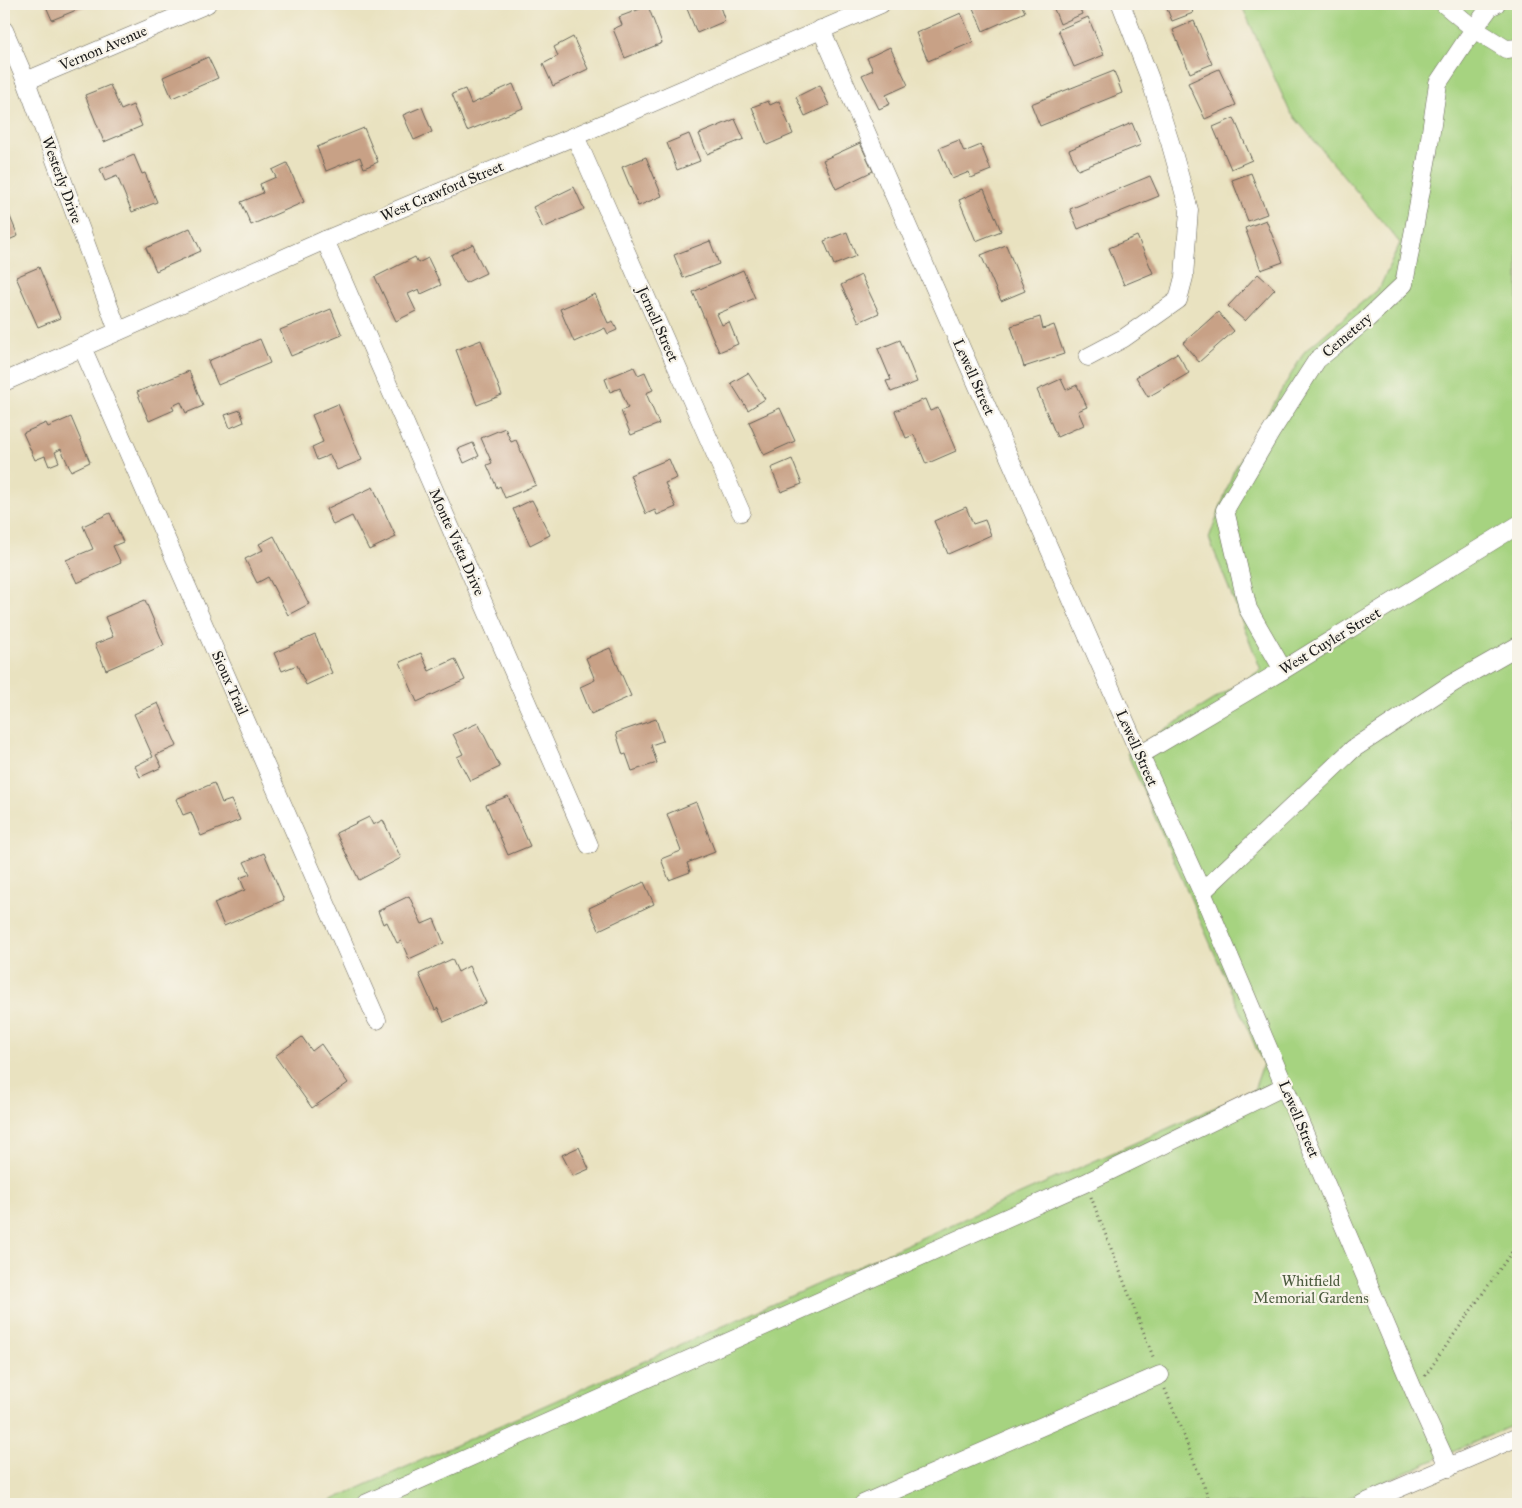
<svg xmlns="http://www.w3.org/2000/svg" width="1522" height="1508" font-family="'IM FELL Great Primer',serif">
  <rect width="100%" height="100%" fill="#f7f3e8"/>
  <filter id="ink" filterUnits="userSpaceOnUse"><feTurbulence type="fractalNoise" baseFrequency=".02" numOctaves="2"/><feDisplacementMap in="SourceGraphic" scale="10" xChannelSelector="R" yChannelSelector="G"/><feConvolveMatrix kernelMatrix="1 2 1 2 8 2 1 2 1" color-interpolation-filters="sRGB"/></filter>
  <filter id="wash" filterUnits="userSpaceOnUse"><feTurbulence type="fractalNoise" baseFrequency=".0096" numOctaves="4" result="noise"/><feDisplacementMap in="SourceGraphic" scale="20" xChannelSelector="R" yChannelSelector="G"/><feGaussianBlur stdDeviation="1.12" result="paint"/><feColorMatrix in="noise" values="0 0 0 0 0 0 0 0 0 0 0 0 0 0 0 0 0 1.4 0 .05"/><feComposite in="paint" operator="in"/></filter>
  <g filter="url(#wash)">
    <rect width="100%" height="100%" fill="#e9e2c0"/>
    <polygon fill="#a6d380" stroke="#61784e" points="1241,4 1518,4 1518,1423 1335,1504 323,1504 1254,1090 1263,1064 1127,753 1261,670 1209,538 1234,470 1305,351 1380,287 1400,243 1290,112"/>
    <g id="blocks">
      <g fill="#c8a186">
        <polygon points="45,4 91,4 52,20"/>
        <polygon points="685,4 719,4 725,21 697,33"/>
        <polygon points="984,4 1021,4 1025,12 983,31 973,8"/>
        <polygon points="1052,4 1078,4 1082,14 1060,24"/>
        <polygon points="1165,4 1190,4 1193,13 1172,21"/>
        <polygon points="648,6 662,43 625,58 613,29 622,25 619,17"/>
        <polygon points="961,13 973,42 928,61 916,33"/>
        <polygon points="1088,17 1104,55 1074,67 1058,30"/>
        <polygon points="1194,21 1212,64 1190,73 1173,30"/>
        <polygon points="573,37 588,69 553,86 543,64 558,56 554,47"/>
        <polygon points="890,47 908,85 886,95 890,104 879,109 862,75 873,70 867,58"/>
        <polygon points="208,57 218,78 172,98 163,77"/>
        <polygon points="1219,69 1236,105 1205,119 1188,83"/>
        <polygon points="1114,71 1122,93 1040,126 1031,104"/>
        <polygon points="513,84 523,108 467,131 452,94 465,89 471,104 496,93 495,92"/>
        <polygon points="110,85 121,110 133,105 142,126 104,142 85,95"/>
        <polygon points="820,85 829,105 805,116 796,97"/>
        <polygon points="768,101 770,105 779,101 793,134 767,145 752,107"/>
        <polygon points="422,107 432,132 414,140 403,115"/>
        <polygon points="1234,118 1252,160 1231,169 1213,127"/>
        <polygon points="735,119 744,139 707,154 699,134"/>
        <polygon points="1132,123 1141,145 1078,170 1069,150"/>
        <polygon points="364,128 378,162 364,168 360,157 326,171 317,147"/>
        <polygon points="689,134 700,161 677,170 667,143"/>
        <polygon points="959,140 964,152 981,145 991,170 971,178 969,172 952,179 939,148"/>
        <polygon points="860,143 873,171 836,189 823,160"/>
        <polygon points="134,155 142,174 145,173 157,202 132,212 117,176 105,181 100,169"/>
        <polygon points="646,157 662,196 638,206 622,167"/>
        <polygon points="287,163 304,202 251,225 241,202 263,193 260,184 276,177 272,170"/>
        <polygon points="1251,173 1267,214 1248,221 1232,180"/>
        <polygon points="1150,176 1159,196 1078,229 1070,209"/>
        <polygon points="574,187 584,209 543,228 533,207"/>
        <polygon points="984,189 1001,231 976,241 959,200"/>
        <polygon points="4,202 18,236 4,242"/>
        <polygon points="1266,220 1283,262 1261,270 1245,228"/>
        <polygon points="190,228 201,251 156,271 146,248"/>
        <polygon points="847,232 856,256 834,265 824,241"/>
        <polygon points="1137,236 1153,273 1124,285 1109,248"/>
        <polygon points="710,241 719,264 683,278 674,255"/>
        <polygon points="473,244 475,249 474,249 486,273 465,283 451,255"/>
        <polygon points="1006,245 1025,291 1001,301 981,255"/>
        <polygon points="415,257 418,263 428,258 441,285 421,294 419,289 408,294 416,311 396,321 375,277"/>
        <polygon points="39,267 60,318 38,327 16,277"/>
        <polygon points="743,270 755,298 717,314 722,325 729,322 738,344 719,352 693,292"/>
        <polygon points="1258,274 1275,289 1245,321 1228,306"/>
        <polygon points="861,275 879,313 859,322 841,285"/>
        <polygon points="595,294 608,323 613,321 617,330 608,334 605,328 574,342 560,309"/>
        <polygon points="331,309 342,335 291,356 280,330"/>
        <polygon points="1218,312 1234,331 1199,362 1183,343"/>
        <polygon points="1040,317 1043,329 1054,325 1064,354 1024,367 1011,326"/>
        <polygon points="260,339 270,363 218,385 208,361"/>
        <polygon points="481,340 502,395 477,405 456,350"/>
        <polygon points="900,340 917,382 891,392 886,381 891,380 878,349"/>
        <polygon points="1177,353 1189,373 1148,397 1136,377"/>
        <polygon points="634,367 638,375 645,372 653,390 646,393 659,424 631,435 621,411 628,408 620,388 610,392 605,379"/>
        <polygon points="189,371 203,406 186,413 181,402 172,406 174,410 149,421 137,392"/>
        <polygon points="748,373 765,399 748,410 731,383"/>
        <polygon points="1061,379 1066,390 1077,385 1087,407 1078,411 1084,425 1057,437 1037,390"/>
        <polygon points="925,399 930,411 938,408 956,451 926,464 914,435 906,438 895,411"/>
        <polygon points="338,404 362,460 337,470 330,455 317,460 312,447 323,442 312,415"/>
        <polygon points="780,408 795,441 764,455 749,422"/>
        <polygon points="240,410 244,422 230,428 225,415"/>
        <polygon points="71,417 90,462 71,471 61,449 55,452 59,462 49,466 45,456 35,460 23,433 46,423 48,427"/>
        <polygon points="505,428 511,442 516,440 536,485 505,498 500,486 497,488 487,465 492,463 481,438"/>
        <polygon points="473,443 479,456 464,463 458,449"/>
        <polygon points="669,459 677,478 665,483 676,507 657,515 655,510 646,514 630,475"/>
        <polygon points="792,459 802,484 781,492 771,468"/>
        <polygon points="373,487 396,537 369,550 352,516 333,525 326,509"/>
        <polygon points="532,500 550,535 530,545 513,509"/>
        <polygon points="966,507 973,524 985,520 991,535 948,554 934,521"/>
        <polygon points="110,513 123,542 113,546 121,563 77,583 66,560 93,549 83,526"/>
        <polygon points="274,536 309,604 288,615 268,577 257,583 245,559 263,550 259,544"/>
        <polygon points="145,600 164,645 106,670 95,644 113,637 105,617"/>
        <polygon points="315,635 332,673 306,685 297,665 282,671 274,653"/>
        <polygon points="610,648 631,696 591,714 580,687 595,680 586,658"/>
        <polygon points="421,653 429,671 455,659 465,680 417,702 400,662"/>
        <polygon points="158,703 177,746 156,755 162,767 140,777 135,766 153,757 134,714"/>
        <polygon points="656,719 663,741 651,745 657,763 632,771 626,754 623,755 616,733"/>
        <polygon points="478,723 500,767 470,781 457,757 463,754 453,734"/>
        <polygon points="214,783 222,803 231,800 240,820 201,836 191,812 183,815 176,799"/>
        <polygon points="508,796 530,846 508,855 486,805"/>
        <polygon points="696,802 715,852 687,863 690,872 669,880 661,859 681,851 667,814"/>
        <polygon points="369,817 373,825 383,820 401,858 359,880 336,833"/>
        <polygon points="264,853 284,900 224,926 214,903 245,890 240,878 250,874 244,862"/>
        <polygon points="644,882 654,904 599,930 589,908"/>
        <polygon points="409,896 422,924 434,919 444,943 409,959 401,941 397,943 387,922 383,924 378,911"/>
        <polygon points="452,959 458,972 469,966 486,1003 444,1022 438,1008 435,1010 419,974"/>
        <polygon points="302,1037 312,1051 321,1044 348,1083 312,1108 275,1056"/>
        <polygon points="579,1147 589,1169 573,1176 562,1155"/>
      </g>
    </g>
  </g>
  <g filter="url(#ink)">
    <use href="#blocks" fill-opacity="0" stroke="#646155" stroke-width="1"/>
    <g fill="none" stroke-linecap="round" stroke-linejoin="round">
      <defs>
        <g id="minor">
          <polyline points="1496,4 1490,7 1474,29 1506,49 1518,48"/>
          <polyline points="821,29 1140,755 1202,892 1414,1391 1449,1468"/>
          <polyline points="4,30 26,81 118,331"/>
          <polyline points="26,81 207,4"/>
          <polyline points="575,136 741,512"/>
          <polyline points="325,240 589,845"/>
          <polyline points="82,347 377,1020"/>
          <polyline points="1088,357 1124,338 1178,300 1184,277 1189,210 1170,142 1150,79 1121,4"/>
          <polyline points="4,382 325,240 575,136 881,4"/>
          <polyline points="1283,670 1248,609 1225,510 1271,432 1317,360 1365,321 1404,284 1428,152 1438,83 1474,29 1444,4"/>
          <polyline points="1140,755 1283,670 1518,525"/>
          <polyline points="1202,892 1353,749 1453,683 1518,646"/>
          <polyline points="365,1504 1085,1183 1285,1086"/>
          <polyline points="863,1504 1160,1375"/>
          <polyline points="1362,1504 1518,1437"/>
        </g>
      </defs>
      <use href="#minor" stroke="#646155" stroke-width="19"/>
      <g stroke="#646155" stroke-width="3" stroke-dasharray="1 4" stroke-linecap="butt">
        <polyline points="1091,1197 1154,1359"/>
        <polyline points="1425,1376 1518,1243"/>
        <polyline points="1165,1389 1211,1504"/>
      </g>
      <use href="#minor" stroke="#fff" stroke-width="18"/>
    </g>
  </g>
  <g text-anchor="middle" stroke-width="4.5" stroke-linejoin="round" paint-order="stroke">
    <g font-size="15" fill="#1c1c1c" stroke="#f7f3e8">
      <text transform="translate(103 48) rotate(-23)" y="5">Vernon Avenue</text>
      <text transform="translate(62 180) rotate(70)" y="5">Westerly Drive</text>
      <text transform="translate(442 191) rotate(-23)" y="5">West Crawford Street</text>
      <text transform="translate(658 324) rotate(66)" y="5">Jernell Street</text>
      <text transform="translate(1347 335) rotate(-40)" y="5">Cemetery</text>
      <text transform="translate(974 377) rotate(66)" y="5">Lewell Street</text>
      <text transform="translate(457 542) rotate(66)" y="5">Monte Vista Drive</text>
      <text transform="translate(1330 641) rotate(-31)" y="5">West Cuyler Street</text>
      <text transform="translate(230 683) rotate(66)" y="5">Sioux Trail</text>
      <text transform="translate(1137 748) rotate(66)" y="5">Lewell Street</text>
      <text transform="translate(1299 1119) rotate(67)" y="5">Lewell Street</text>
    </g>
    <g font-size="15" fill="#4c5c3f" stroke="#f7f3e8">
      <text x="1311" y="1286">Whitfield<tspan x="1311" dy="17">Memorial Gardens</tspan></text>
    </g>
  </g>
  <rect width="1522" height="1508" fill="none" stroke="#f7f3e8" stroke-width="20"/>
</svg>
